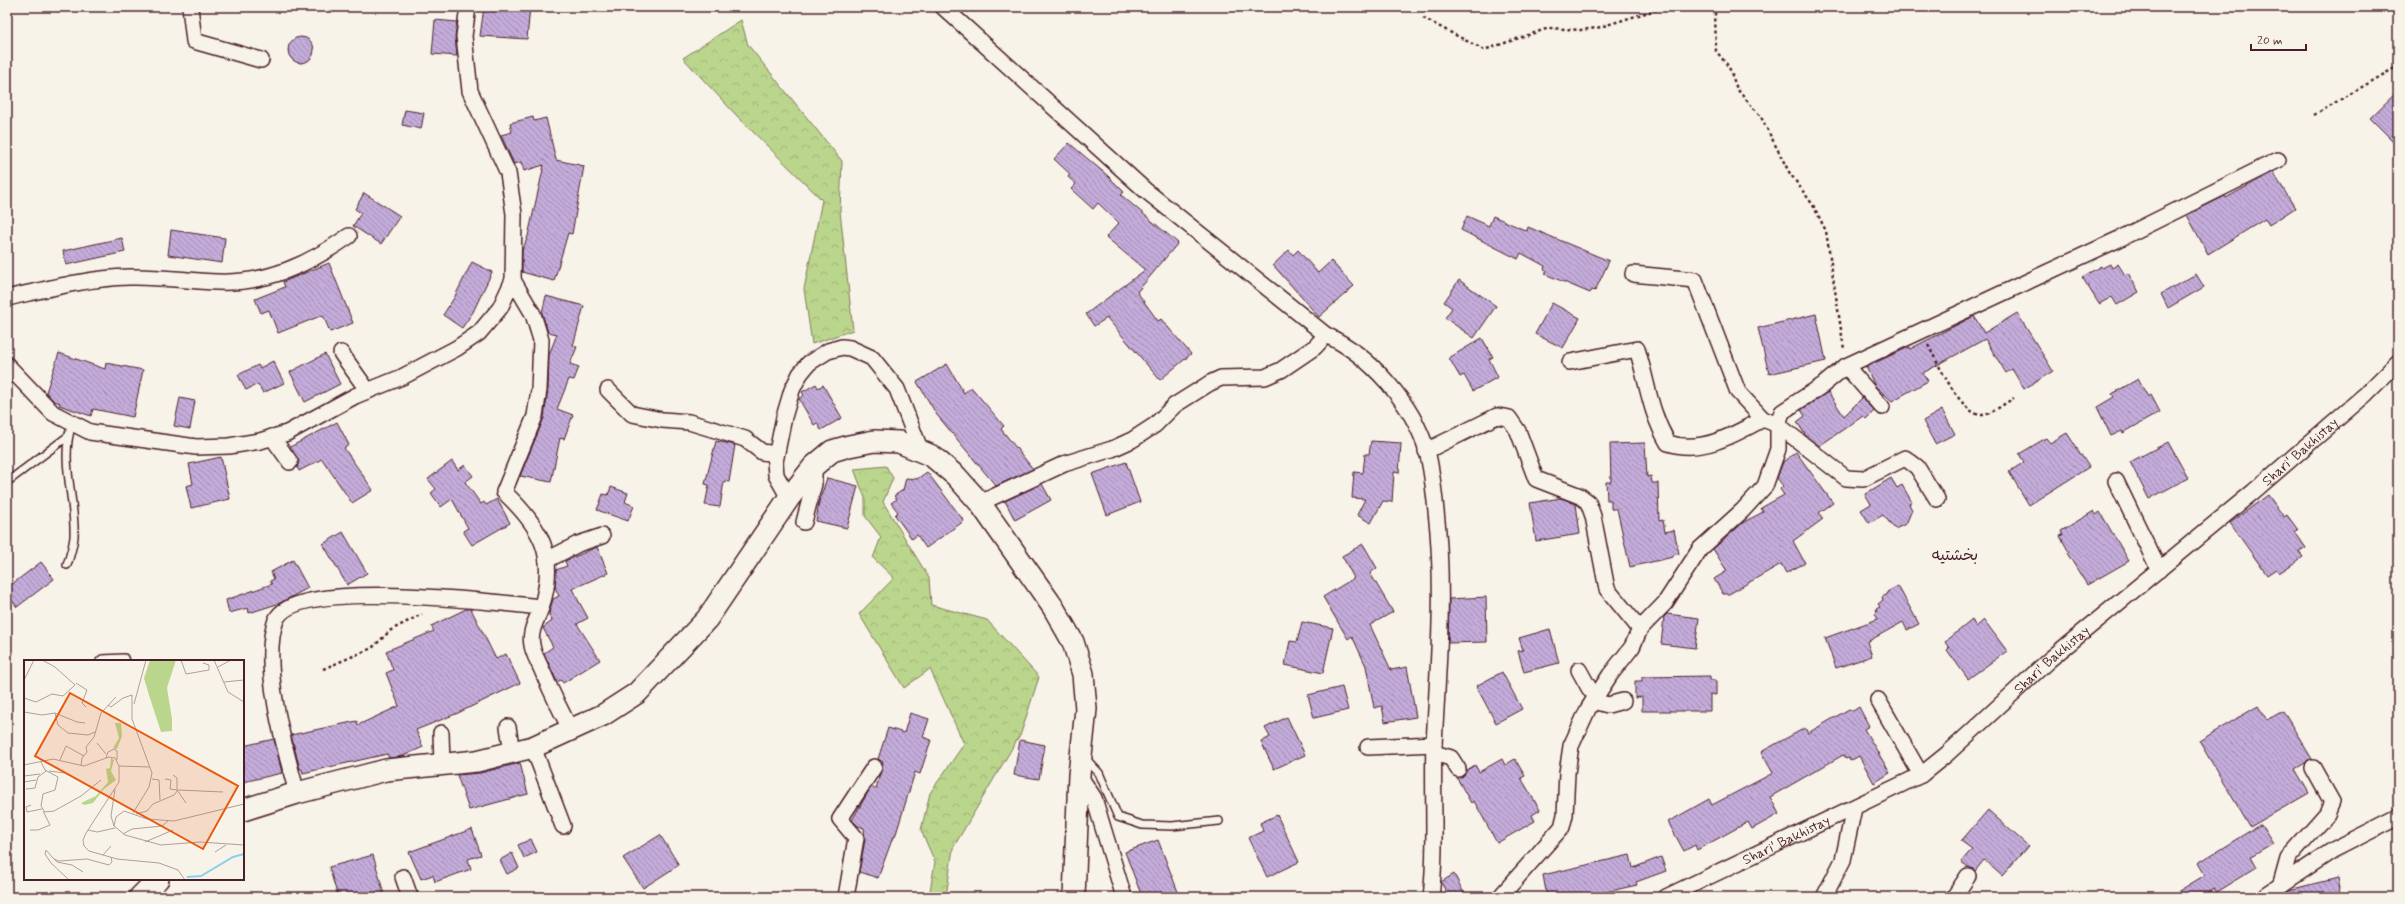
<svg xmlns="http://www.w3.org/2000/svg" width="2405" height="904" font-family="Mynerve,'Playpen Sans Arabic',sans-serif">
  <defs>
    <pattern id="forest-crowns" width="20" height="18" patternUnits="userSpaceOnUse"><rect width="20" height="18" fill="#bad58c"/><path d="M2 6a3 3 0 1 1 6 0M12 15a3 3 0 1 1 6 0" fill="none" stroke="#a1b679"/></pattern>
    <pattern id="building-back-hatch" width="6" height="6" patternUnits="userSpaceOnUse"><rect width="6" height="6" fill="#c4acda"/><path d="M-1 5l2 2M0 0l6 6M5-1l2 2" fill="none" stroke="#a18bb1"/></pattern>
  </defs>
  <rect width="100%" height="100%" fill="#f7f3e8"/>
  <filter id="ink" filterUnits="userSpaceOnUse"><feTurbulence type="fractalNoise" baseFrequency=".025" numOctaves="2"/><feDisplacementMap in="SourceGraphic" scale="8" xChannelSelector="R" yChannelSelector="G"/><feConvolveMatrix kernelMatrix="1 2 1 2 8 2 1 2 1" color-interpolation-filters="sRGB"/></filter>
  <g filter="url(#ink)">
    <g fill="url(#forest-crowns)" stroke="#827a5c">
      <polygon points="741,20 748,45 842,161 840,211 853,330 812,344 804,289 822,200 737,116 683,58"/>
      <polygon points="886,466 893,478 883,502 929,578 931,605 987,620 1039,677 1021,733 953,848 946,897 929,897 935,862 921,830 930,793 964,744 930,669 904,688 859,614 894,578 873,558 881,537 865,516 865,498 854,469"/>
    </g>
    <g fill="url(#building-back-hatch)" stroke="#4a1f2b">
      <polygon points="484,7 530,7 527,39 480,36"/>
      <polygon points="435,20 457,22 455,37 457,56 432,54"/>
      <circle cx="301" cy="50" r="13"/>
      <polygon points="2398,91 2398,146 2370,118"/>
      <polygon points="405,110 424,113 421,129 402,125"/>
      <polygon points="533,117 534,121 546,118 556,160 584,166 572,234 568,233 554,281 522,272 522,251 528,236 544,165 524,171 521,162 514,164 501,135 512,132 510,123"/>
      <polygon points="1069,143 1108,176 1124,192 1121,195 1178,243 1137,292 1158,321 1161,319 1191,354 1160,380 1107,318 1094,326 1086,314 1145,270 1106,237 1119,223 1098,203 1093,209 1071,189 1076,184 1068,177 1070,174 1054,159"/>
      <polygon points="2273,172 2295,208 2269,225 2265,219 2208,254 2187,215 2225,196 2226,198"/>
      <polygon points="364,193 400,216 381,244 353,226 361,213 355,209"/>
      <polygon points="1467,216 1489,226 1493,216 1527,231 1528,227 1609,261 1595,291 1592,290 1590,293 1545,274 1547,271 1544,269 1545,266 1521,253 1518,259 1461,230"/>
      <polygon points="171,230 225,238 222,263 168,255"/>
      <polygon points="122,238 125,252 66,265 63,251"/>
      <polygon points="1289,250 1293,255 1298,250 1318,273 1331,261 1354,286 1319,317 1273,265"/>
      <polygon points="472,262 492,272 473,312 462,328 443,315 454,298"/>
      <polygon points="329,263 353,323 330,332 323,315 278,333 269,310 261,313 255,299 285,287 283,282"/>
      <polygon points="2110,264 2112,268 2118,264 2125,275 2128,273 2139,292 2117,305 2112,297 2099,304 2082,277 2101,266 2102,268"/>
      <polygon points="2196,274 2204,287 2168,308 2161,294"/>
      <polygon points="1459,280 1496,306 1474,338 1445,318 1452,308 1444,302"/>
      <polygon points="546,296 584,306 573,346 577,347 570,364 579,367 574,380 569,379 557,409 573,415 564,439 560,438 551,482 520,476 544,418 548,389 549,355 557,334 548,332 542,313"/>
      <polygon points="1552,303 1580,318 1563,348 1535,334"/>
      <polygon points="2017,313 2053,371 2024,389 2012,369 2006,373 1985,339 1923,373 1928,381 1892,401 1875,386 1866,367 1909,347 1910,349 1974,316 1984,333"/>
      <polygon points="1816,314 1826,361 1769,374 1758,328"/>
      <polygon points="1482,338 1493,357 1489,359 1498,377 1473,391 1464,375 1460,377 1449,358"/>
      <polygon points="59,353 105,369 106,363 143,370 133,417 93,409 91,416 59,405 60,403 54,401 46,392"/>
      <polygon points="325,354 340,384 305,402 290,372"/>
      <polygon points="273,361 284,383 263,393 258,384 246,390 238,375 258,365 260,368"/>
      <polygon points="947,364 964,393 971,387 1004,426 1001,429 1033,469 996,486 937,415 917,382"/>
      <polygon points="2138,379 2148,397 2151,395 2160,412 2123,433 2122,431 2111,436 2097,407 2114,397 2112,394"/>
      <polygon points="816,384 818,388 823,385 842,418 821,430 817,423 814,425 799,399 804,395 802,392"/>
      <polygon points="1828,392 1844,416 1862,398 1874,411 1866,419 1863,416 1819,446 1806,436 1797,422 1805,416 1801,410"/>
      <polygon points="180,398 195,401 190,429 174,426"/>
      <polygon points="1942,410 1955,434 1935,444 1923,421"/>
      <polygon points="337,422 349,445 344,448 373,490 352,503 322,459 299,471 297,467 299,461 290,447"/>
      <polygon points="2067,433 2089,467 2029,505 2009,472 2024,462 2019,454 2046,438 2050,443"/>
      <polygon points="716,441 735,445 729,482 724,481 720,507 705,505 709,485 705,484"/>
      <polygon points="1371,441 1401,443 1399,473 1394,472 1392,502 1383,501 1371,523 1357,515 1365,499 1352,498 1354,472 1363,473 1365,454 1369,454"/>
      <polygon points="2168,442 2188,478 2149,499 2130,462"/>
      <polygon points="1645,443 1647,477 1651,476 1652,483 1658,483 1659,521 1663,520 1665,532 1674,530 1679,554 1673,555 1673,557 1630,567 1617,509 1611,509 1611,500 1607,500 1606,482 1611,482 1610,444"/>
      <polygon points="1796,452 1833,503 1819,513 1823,519 1793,541 1805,563 1786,573 1781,564 1729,594 1723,594 1714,579 1727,571 1713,549 1744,522 1763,512 1761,508 1784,495 1780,489 1783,486 1777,478 1783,462"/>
      <polygon points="221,457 230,499 191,508 186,486 193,484 189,464"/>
      <polygon points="452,461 458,470 465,465 473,476 465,482 481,504 484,502 486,505 497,499 510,523 472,545 463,531 468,528 452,499 441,507 431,493 436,489 428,479"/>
      <polygon points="1126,462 1140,502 1107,515 1092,474"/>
      <polygon points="927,472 964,521 926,548 917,535 912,539 895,515 898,512 891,503 897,499 894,496 903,490 906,478 917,479"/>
      <polygon points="827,478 858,486 847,528 816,521 819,502"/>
      <polygon points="1891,478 1897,488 1902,485 1912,502 1909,504 1912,510 1906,524 1895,529 1883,515 1869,523 1861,510 1871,504 1865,494"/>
      <polygon points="1042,484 1051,500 1015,520 1005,501"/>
      <polygon points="611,487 628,493 625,502 634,506 628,521 597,510 603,494 608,495"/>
      <polygon points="2268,495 2284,517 2287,515 2298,530 2295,532 2306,548 2299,552 2303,557 2279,573 2276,569 2267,575 2230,523"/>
      <polygon points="1561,498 1576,504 1580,534 1536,541 1530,503"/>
      <polygon points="2094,511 2096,515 2100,512 2129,561 2087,585 2067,553 2069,552 2060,536 2063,535 2061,531"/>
      <polygon points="343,532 367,573 347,585 323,544"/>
      <polygon points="1363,544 1377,568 1370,573 1393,612 1370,625 1391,670 1407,667 1416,717 1385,722 1382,706 1374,708 1366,666 1352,636 1348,639 1323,597 1354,578 1342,556"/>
      <polygon points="597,547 608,573 572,589 588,618 577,624 600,660 563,683 561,680 557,682 544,653 553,647 543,628 552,621 549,614 553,599 559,596 555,587 556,570 567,566 565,561"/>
      <polygon points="293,560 308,588 280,603 249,613 248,608 229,613 226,600 272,584 270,581 274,579 271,572"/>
      <polygon points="41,562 54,579 17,607 7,594 7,588"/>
      <polygon points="1898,586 1919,624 1907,630 1903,622 1867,642 1872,656 1836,668 1825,638 1878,619 1875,614 1877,612 1876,609 1880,607 1878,604 1883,600 1882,597 1888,594 1887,592"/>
      <polygon points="1486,597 1487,642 1448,643 1449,599"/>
      <polygon points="466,609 471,609 496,659 506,654 520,683 458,713 416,730 423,747 403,756 389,758 387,754 303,773 302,769 300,769 291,735 357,721 358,725 399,706 386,673 393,670 386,651 434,631 431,626"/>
      <polygon points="1667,614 1699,618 1695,648 1661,644 1664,617"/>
      <polygon points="1972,620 1976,627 1984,620 2007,651 1968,679 1947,650 1949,648 1945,642"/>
      <polygon points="1302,622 1333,628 1323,673 1285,665 1290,641 1297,642"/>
      <polygon points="1550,629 1559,663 1524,672 1518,651 1523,650 1519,638"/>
      <polygon points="1502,672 1522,709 1496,723 1476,686"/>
      <polygon points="1710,676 1710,680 1716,680 1716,695 1710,694 1710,711 1642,711 1642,697 1635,698 1635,681 1642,681 1642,677"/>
      <polygon points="1342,687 1348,710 1314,718 1308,695"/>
      <polygon points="2258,706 2267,720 2283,711 2312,759 2295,769 2309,793 2250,827 2199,741"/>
      <polygon points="1859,707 1869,726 1864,729 1890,773 1874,783 1859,756 1850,761 1849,758 1846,759 1843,755 1770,797 1779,814 1752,829 1748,822 1697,850 1695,845 1684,851 1668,822 1709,799 1712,805 1773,773 1761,752 1805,728 1808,733 1849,709 1853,711"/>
      <polygon points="910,713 929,719 923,737 931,740 920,774 915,772 895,837 893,837 878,878 859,872 865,840 864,828 858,826 852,820 871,787 876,789 883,762 878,759 888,728 904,733"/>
      <polygon points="1287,717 1305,755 1274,769 1261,742 1270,737 1265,728"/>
      <polygon points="274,739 282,773 243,782 243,746"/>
      <polygon points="1020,740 1045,745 1039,779 1014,775"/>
      <polygon points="1502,759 1505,765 1515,759 1525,776 1521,778 1540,810 1532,815 1535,821 1497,843 1474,801 1471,803 1457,778 1463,776 1467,770 1475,765 1479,772"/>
      <polygon points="520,763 528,794 469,810 457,775 480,773"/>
      <polygon points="1988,810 2028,846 2002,876 1984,860 1975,871 1961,862 1972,849 1961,841"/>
      <polygon points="1277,815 1299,862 1267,877 1248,838 1263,831 1260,823"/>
      <polygon points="2261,824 2273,843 2251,856 2257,867 2216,892 2213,889 2201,897 2169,897 2205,875 2198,863"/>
      <polygon points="472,829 481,855 468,859 471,869 435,882 433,875 421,879 409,852"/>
      <polygon points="660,835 679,865 643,888 623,858"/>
      <polygon points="531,839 537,852 524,858 518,845"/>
      <polygon points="1158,840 1180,897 1142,897 1125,852"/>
      <polygon points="512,853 519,868 507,874 500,860"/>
      <polygon points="373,855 384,894 372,897 338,897 329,867"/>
      <polygon points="1630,855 1633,868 1661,857 1666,871 1636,882 1637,885 1584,897 1547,897 1543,875"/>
      <polygon points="1454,874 1466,897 1449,897 1441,882"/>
      <polygon points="2337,878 2341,897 2283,897 2283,895 2289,890"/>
    </g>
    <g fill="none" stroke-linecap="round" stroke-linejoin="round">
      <defs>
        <g id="lane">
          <polyline points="7,482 67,437"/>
          <path d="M67,565C70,556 73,546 74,537C76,499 59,461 72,424"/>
          <polyline points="100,661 102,659 124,658 125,661"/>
          <polyline points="1085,758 1099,773 1118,817 1142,825 1172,826 1219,821"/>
        </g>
        <g id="street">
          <polyline points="190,7 194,41 261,60"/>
          <path d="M943,7L1145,190L1326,335C1370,355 1413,404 1427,451C1432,470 1434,491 1436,511C1445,589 1438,667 1434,745C1432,796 1437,847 1431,897"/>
          <polyline points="1633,274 1695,280 1738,392 1763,419 1778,425 1846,478 1863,479 1905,458 1917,467 1937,499"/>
          <path d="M513,280L533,314L541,340L539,390L535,416L504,492C541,527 558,556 541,608C537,620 529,631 532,645C533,653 538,661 541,668C550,689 560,710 571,730"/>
          <path d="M7,298C47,289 88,278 129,277C158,276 188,281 217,282C267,284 309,264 349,236"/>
          <polyline points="341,353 368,391"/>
          <path d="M1570,362L1637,349C1648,384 1649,410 1668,443C1701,454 1734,435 1763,419"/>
          <polyline points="7,365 53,413 90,432 196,447 229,446 260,441 287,433 355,396 402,377 457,348 479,333 500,308 513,280 514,214 508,173 470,91 464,36 468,7"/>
          <polyline points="1846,366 1882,407"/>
          <polyline points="608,390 632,414 662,420 689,422 745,439 762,452 776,454"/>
          <polyline points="272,437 290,462"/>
          <polyline points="1426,451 1497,416 1509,418 1518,431 1536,479 1580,496 1588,502 1593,516 1607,589 1640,629"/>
          <polyline points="2116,481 2159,570"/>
          <polyline points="789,498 776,475 775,462 784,417 792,390 800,374 809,363 828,351 842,347 850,348 872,358 897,389 920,449"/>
          <polyline points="980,503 1064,464 1112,449 1132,440 1155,425 1175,405 1210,383 1221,378 1265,377 1281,370 1315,347 1326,335"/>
          <polyline points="804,522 814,484 814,466"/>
          <polyline points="547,560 578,544 602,536"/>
          <polyline points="1579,670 1589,688 1596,696"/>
          <polyline points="1878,700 1921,775"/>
          <polyline points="1593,701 1608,705 1623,701"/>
          <polyline points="508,727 512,752"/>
          <polyline points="441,733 442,764"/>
          <polyline points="533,747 563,826"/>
          <polyline points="1368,747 1434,744"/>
          <polyline points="1434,753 1451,758 1458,769"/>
          <polyline points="1079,775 1094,798 1124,897"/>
          <path d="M297,793C285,750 260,662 276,620C294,577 499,603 541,607"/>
          <polyline points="403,877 410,897"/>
          <polyline points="2281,883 2288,858 2327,814 2332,802 2313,768"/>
          <polyline points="846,897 856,838 840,819 874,767"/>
          <polyline points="1500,897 1562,827 1565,815 1567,773 1571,746 1588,709 1610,675 1632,647 1640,629 1665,603 1700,549 1742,511 1765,486 1778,449 1778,425 1782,412 1823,385 1846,366 2119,239 2278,160"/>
          <path id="s1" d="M1666,897L1921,775L1947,754L2049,660L2253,492L2366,394L2398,362"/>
          <polyline points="1824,897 1843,860 1854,808"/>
          <polyline points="1954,897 1968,876"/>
          <polyline points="2263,897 2333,850 2398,817"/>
        </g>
        <g id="secondary">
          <polyline points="243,810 297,793 386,770 477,761 533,747 603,715 637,693 707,619 789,498 814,466 832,451 849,446 874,441 899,442 932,456 956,476 980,503 1053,607 1073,642 1083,674 1086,709 1079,775 1074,897"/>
          <polyline points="140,897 158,879"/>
        </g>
      </defs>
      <use href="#lane" stroke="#4a1f2b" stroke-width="10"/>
      <use href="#street" stroke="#4a1f2b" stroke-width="18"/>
      <use href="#secondary" stroke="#4a1f2b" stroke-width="24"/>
      <g stroke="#4a1f2b" stroke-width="2.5" stroke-dasharray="3 3" stroke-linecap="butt">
        <polyline points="1713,7 1715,11 1716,51 1729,67 1737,89 1761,117 1789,172 1813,205 1826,231 1844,349"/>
        <polyline points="1423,18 1484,50 1549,28 1581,30 1597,28 1665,7"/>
        <polyline points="2314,115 2398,66"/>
        <path d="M1928,345C1937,361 1962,418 1984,415C1993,413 2005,403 2014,398"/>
        <polyline points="323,669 372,648 391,630 422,614"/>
      </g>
      <use href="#lane" stroke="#f7f3e8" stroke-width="7"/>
      <use href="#street" stroke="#f7f3e8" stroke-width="15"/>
      <use href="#secondary" stroke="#f7f3e8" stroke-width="21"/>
    </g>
  </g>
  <g text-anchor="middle" stroke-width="4" stroke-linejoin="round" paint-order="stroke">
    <g font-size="14" fill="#4a1f2b" stroke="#f7f3e8">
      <text dy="5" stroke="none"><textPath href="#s1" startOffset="781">Shari' Bakhistay</textPath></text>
      <text dy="5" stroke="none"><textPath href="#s1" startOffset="457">Shari' Bakhistay</textPath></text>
      <text dy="5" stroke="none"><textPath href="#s1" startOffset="133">Shari' Bakhistay</textPath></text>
    </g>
    <g font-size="16" fill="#4a1f2b" stroke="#f7f3e8">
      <text x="1955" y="560">بخشتيه</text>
    </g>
  </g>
  <g transform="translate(24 660)">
    <rect width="220" height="220" fill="#f7f3e8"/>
    <path d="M126,0H152L143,28L148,59V71L137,72L125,35L120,18ZM91,63H97L98,76L93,89L89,88L95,78ZM87,98L90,100L87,111L92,120L80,129L69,143L60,145L57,143L72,136L84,122L82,109L86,108Z" fill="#bad58c"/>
    <path fill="none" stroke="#8ad0eb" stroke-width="2" d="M163,217L177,216L209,197L220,194"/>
    <path fill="none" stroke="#b29e9c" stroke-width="1" d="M157,0L162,14L185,10V5L179,3M190,0L204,32L220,42M194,7L207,0M0,20L10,0M200,22L220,20M52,23L63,30L58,43L62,47M0,38L12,42L28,34L39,36L51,25L31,7L18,0M110,44L122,0M84,45L87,47L99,38L108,35V59L128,113L125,127L109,153M0,52L18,55L31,53L53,62L61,63M31,53L34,65L44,73L64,75L71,72M73,83L82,94M82,98L84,92L90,89L93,91V100M36,100L42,86L60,96M17,102L21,110L34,117L31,130L19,134L17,146L21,152L30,151L57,136L77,120M0,105L29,99L60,106L85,97L91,98L95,106V122L62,173L59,180L60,186L65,191L93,199L135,203L154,210L161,220M57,106L58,98L63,92L62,87L70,77L77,53L92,37M95,106L125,107M25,111L41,113M149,115L153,118V130L162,143M0,116L16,114M128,119L135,120L136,140M141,119L147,120L146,129L153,130M0,122L12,120M2,129L11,128L14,117L22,111M91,129L87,156L90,166L92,157L100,151L123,159L150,161L220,144M7,145L2,147L3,152L18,149M112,154L123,151L129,144L150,135L154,130L199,132M90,166L101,175L137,185L176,182L220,185M6,170H14L26,165L19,151M64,170L73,172L91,168M99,174L108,169L138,166L144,161M121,182L149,170M191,192L202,185M79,195L87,186M30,199L33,202L48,205L59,212M45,220L27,203L21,194L22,190L30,199L35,201L63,199L85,205L88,202L87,197"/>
    <path fill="#e8590c" fill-opacity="0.15" stroke="#e8590c" stroke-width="2" d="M46,33L214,126L179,189L11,96Z"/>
    <rect width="220" height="220" fill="none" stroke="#4a1f2b" stroke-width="2"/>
  </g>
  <rect width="2405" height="904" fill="none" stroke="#f7f3e8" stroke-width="24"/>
  <rect x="12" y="12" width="2381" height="880" fill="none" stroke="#4a1f2b" stroke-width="1.5" filter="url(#ink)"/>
  <path d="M2251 44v6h55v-6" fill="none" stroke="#4a1f2b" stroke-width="2"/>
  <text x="2257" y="44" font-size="12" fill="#4a1f2b" stroke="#f7f3e8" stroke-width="3" paint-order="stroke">20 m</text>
</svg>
